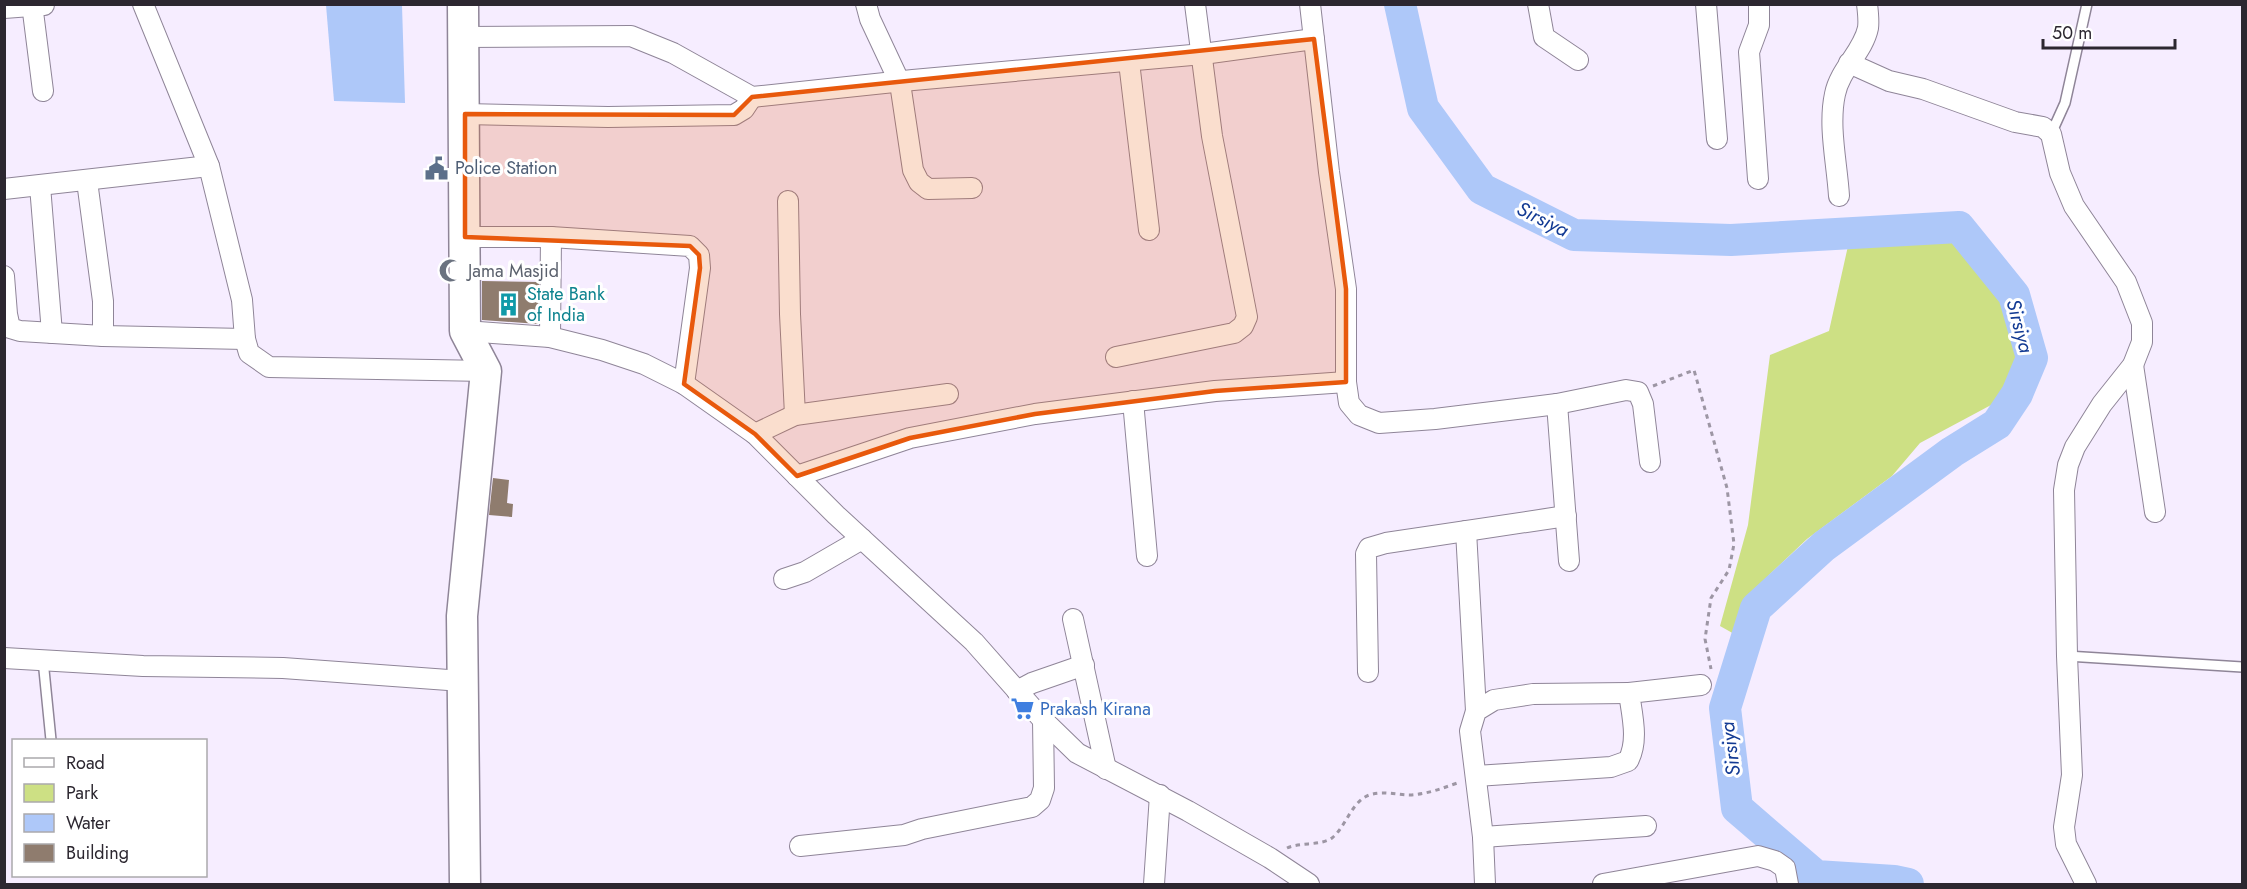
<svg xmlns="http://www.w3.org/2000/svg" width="2247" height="889" font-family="Jost,sans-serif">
  <rect width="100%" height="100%" fill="#f6edff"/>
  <polygon fill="#cde084" points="1887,223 1962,226 1993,248 2020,309 2019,364 2006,397 1920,443 1892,476 1807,539 1769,575 1736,635 1720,626 1748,525 1770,355 1829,331 1850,237"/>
  <polygon fill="#aec8f9" points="326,5 402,5 405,103 334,101"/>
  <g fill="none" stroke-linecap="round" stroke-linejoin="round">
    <polyline stroke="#aec8f9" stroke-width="32" points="1400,4 1423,108 1482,189 1574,235 1731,240 1959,227 2014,295 2032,358 2017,394 1997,424 1952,452 1824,546 1756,608 1725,708 1737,808 1816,876 1894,881 1908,884"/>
  </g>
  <g fill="#8f7c6e">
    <polygon points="482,281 539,282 538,324 482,320"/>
    <polygon points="493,478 509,480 507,503 513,504 512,517 489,515"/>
  </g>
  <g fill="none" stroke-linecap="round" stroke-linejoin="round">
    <defs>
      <g id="lane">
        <polyline points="2051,134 2065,103 2087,4"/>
        <polyline points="2067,656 2242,667"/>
        <polyline points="43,660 51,740"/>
      </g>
      <g id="street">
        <polyline points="32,4 43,91"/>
        <polyline points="143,4 209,166 242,300 245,339 249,353 269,367 486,371"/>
        <polyline points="866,4 870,19 900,83 913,170 919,182 928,189 972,188"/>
        <polyline points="1310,4 1329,172 1346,289 1346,382 1349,403 1359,415 1379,423 1435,419 1557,404 1626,390 1638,392 1643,404 1650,462"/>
        <polyline points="1538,4 1544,37 1578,60"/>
        <polyline points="1706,4 1717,139"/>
        <polyline points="4,8 44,5"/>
        <polyline points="462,37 631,36 673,53 752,97 913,80 1203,54 1314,39"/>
        <polyline points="1129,62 1149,230"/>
        <polyline points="1849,63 1889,81 1923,89 2015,122 2043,127 2051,134 2060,173 2074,206 2126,282 2142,323 2142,342 2133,365 2102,404 2075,447 2068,465 2064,490 2067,656 2072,775 2064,827 2066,844 2086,884"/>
        <polyline points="465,114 608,117 734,115 744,109 752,97"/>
        <polyline points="1758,179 1749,52 1759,25 1759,4"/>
        <polyline points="87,181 103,301 103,336"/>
        <polyline points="40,186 52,333"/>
        <polyline points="4,189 209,166"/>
        <path d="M1839,196C1837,163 1828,126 1835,94C1840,69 1863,52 1868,28C1869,21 1868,12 1867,4"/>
        <polyline points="788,201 790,314 795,415"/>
        <polyline points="465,237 551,237 690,246 699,255 700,268 684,384"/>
        <polyline points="4,276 7,314 10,328 20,331 103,336 245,339"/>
        <polyline points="465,331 550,337 602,350 644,364 684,384 755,434 836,515 974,642 1043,720 1077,753 1188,811 1270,858 1309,884"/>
        <polyline points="550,337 551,237"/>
        <polyline points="1116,357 1234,333 1243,326 1247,317 1212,136 1195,4"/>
        <polyline points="2133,365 2155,512"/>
        <polyline points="1133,401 1147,556"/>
        <polyline points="1557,404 1569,561"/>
        <polyline points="755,434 795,415 948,394"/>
        <polyline points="797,476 910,438 1035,414 1215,391 1346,382"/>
        <polyline points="1466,531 1476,711"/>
        <polyline points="784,579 805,572 862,539"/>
        <polyline points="1073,619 1106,769"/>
        <polyline points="4,658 143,666 283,668 462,681"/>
        <polyline points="1368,672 1366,554 1369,548 1386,543 1566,516"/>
        <polyline points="1017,691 1032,683 1084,665"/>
        <path d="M1476,776L1611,767L1628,761C1639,741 1632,715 1629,693L1701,685"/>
        <polyline points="1483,837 1646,826"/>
        <polyline points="800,846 904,835 922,829 1032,807 1040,800 1044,788 1043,720"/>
        <polyline points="1154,884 1160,795"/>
        <polyline points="1485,884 1483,837 1470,731 1476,711 1494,700 1533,694 1629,693"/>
        <polyline points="1603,884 1758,856 1775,861 1785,868 1788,884"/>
      </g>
      <polyline id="primary" points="463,4 465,331 486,371 462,616 465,884"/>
    </defs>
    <use href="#lane" stroke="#8f8598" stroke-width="12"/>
    <use href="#street" stroke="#8f8598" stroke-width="22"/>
    <use href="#primary" stroke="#8f8598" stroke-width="33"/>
    <g stroke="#9d96a4" stroke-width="3" stroke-dasharray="4.5 4.5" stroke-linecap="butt">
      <polyline points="1653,386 1694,370 1727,488 1734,544 1729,570 1711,598 1705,639 1711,669"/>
      <path d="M1287,848C1300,842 1320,846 1332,838C1347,826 1352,798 1373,794C1384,791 1398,795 1410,795C1428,794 1443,788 1460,782"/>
    </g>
    <use href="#lane" stroke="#fff" stroke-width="9"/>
    <use href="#street" stroke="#fff" stroke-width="20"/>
    <use href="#primary" stroke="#fff" stroke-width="30"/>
  </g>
  <path fill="#e8590c" fill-opacity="0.2" stroke="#e8590c" stroke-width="4.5" stroke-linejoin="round" d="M1314,39L1346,289V382L1215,391L1035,414L910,438L797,476L755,434L684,384L700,268L699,255L690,246L465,237V114L734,115L752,97Z"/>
  <defs>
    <symbol id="civic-bare" viewBox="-9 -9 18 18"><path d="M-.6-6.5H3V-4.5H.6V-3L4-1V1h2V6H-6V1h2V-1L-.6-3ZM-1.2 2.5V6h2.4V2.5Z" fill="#5c6f8a" stroke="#fff" stroke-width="2.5" paint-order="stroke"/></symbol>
    <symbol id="mosque-bare" viewBox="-9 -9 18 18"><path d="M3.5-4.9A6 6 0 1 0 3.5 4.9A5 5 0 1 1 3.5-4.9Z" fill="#6b7280" stroke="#fff" stroke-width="2.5" paint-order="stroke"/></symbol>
    <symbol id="building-bare" viewBox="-9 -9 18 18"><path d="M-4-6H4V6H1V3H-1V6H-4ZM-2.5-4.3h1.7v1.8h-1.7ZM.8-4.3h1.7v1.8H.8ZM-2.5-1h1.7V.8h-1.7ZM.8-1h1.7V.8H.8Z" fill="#0f9aa8" stroke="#fff" stroke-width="2.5" paint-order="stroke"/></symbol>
    <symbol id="supermarket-bare" viewBox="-9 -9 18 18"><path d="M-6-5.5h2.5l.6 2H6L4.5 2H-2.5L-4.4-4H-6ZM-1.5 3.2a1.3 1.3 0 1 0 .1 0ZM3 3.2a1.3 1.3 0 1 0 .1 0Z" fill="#3f7fe0" stroke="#fff" stroke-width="2.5" paint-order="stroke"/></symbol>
  </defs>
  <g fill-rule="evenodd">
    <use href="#civic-bare" x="420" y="152" width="33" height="33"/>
    <use href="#mosque-bare" x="434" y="254" width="33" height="33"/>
    <use href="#building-bare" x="492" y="288" width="33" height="33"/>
    <use href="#supermarket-bare" x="1006" y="692" width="33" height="33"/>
  </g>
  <g text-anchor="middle" stroke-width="6" stroke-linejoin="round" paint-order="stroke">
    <g font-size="18" fill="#4e5e75" stroke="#fff" text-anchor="start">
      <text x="455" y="174">Police Station</text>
    </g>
    <g font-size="18" fill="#5b616d" stroke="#fff" text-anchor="start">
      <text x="468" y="277">Jama Masjid</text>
    </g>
    <g font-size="18" fill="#0d838f" stroke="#fff" text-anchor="start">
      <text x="527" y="300">State Bank<tspan x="527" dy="21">of India</tspan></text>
    </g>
    <g font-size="18" fill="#366cbe" stroke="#fff" text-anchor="start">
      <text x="1040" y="715">Prakash Kirana</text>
    </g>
    <g font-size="20" font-style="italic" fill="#123a93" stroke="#fff">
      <text transform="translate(1543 219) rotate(26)" y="7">Sirsiya</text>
      <text transform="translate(2020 326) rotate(75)" y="7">Sirsiya</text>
      <text transform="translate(1730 749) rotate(-97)" y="7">Sirsiya</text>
    </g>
  </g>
  <rect width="2247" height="889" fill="none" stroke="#2c2730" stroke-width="12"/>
  <rect x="12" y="739" width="195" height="138" fill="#ffffff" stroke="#aba9ac" stroke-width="1.5"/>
  <rect x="24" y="758" width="30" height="9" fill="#ffffff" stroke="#aba9ac" stroke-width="1.5"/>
  <text x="66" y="769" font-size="18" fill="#2c2730">Road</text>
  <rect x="24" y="784" width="30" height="18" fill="#cde084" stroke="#aba9ac" stroke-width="1.5"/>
  <text x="66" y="799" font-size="18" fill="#2c2730">Park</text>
  <rect x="24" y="814" width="30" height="18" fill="#aec8f9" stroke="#aba9ac" stroke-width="1.5"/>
  <text x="66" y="829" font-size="18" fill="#2c2730">Water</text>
  <rect x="24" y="844" width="30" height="18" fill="#8f7c6e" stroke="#aba9ac" stroke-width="1.5"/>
  <text x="66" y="859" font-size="18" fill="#2c2730">Building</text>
  <path d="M2043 39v9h132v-9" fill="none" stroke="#2c2730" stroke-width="3"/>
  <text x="2052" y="39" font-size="18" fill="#2c2730" stroke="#ffffff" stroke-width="4.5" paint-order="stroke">50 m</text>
</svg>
